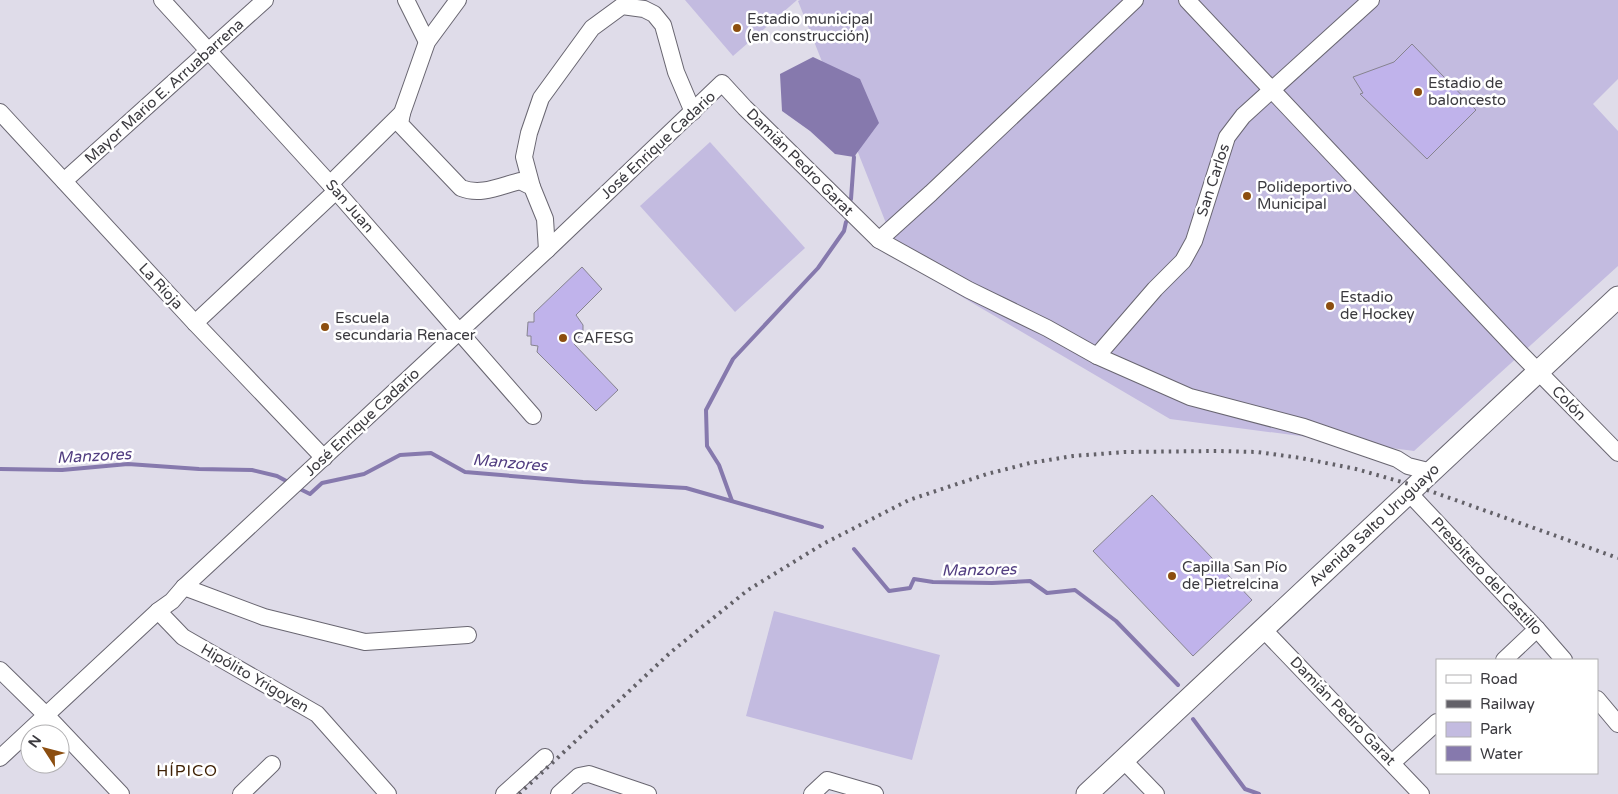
<svg xmlns="http://www.w3.org/2000/svg" width="1618" height="794" font-family="'Varela Round',sans-serif">
  <rect width="100%" height="100%" fill="#dfdce9"/>
  <g fill="#c3bbe0">
    <polygon points="685,0 797,0 733,56"/>
    <polygon points="800,0 1618,0 1618,79 1593,104 1618,131 1618,266 1414,451 1170,419 901,261 798,1"/>
    <polygon points="710,142 805,248 735,312 640,206"/>
    <polygon points="774,611 940,655 912,760 746,716"/>
  </g>
  <polygon fill="#8679ad" points="813,57 860,79 879,123 854,157 835,154 810,131 782,111 780,74"/>
  <g fill="none" stroke-linecap="round" stroke-linejoin="round">
    <g stroke="#8679ad" stroke-width="4">
      <polyline points="851,199 854,157"/>
      <polyline points="0,469 62,470 128,464 199,469 252,470 277,476 290,483"/>
      <polyline points="298,488 310,494 322,483 364,474 400,455 431,453 465,472 583,482 686,488 822,527"/>
      <polyline points="732,501 719,465 707,446 706,410 733,359 818,268 844,231 846,222"/>
      <polyline points="854,549 889,591 910,588 914,579 933,582 992,583 1030,581 1047,593 1075,590 1116,621 1178,685"/>
      <polyline points="1193,719 1245,789 1259,794"/>
    </g>
  </g>
  <g fill="#c0b3eb" stroke="#86838f">
    <polygon points="1412,44 1476,110 1427,159 1360,94 1363,93 1353,77 1394,62"/>
    <polygon points="582,267 602,289 576,315 583,325 583,331 574,344 618,390 596,411 537,352 538,346 531,345 531,336 527,336 528,322 534,322 534,313"/>
    <polygon points="1152,495 1252,600 1193,656 1093,551"/>
  </g>
  <g fill="none" stroke-linecap="round" stroke-linejoin="round">
    <defs>
      <g id="minor">
        <polyline points="162,0 330,184 533,416"/>
        <polyline points="406,0 427,42"/>
        <polyline points="1187,0 1520,353 1618,453"/>
        <polyline points="0,112 195,323 324,458"/>
        <path d="M402,113L400,124L461,188C481,196 500,186 520,181L532,187L545,219L547,250"/>
        <polyline points="64,181 265,0"/>
        <polyline points="330,184 402,113 427,42 458,0"/>
        <polyline points="532,187 524,157 529,133 541,98 592,28 622,6 644,9 654,14 663,25 676,72 693,112"/>
        <polyline points="879,240 931,193 1135,0"/>
        <polyline points="195,323 336,191"/>
        <polyline points="1097,356 1155,289 1183,261 1194,241 1227,137 1243,116 1371,0"/>
        <polyline points="1409,493 1537,629 1564,660"/>
        <polyline points="184,587 264,617 365,642 468,635"/>
        <polyline points="158,611 183,637 317,714 388,794"/>
        <polyline points="1263,629 1421,794"/>
        <polyline points="1504,660 1537,629"/>
        <polyline points="0,670 46,715 121,794"/>
        <polyline points="1597,699 1618,724"/>
        <polyline points="0,758 158,611 172,601 184,587 547,250 722,83 745,108 879,240 969,290 1047,328 1097,356 1190,397 1304,427 1397,459 1408,466 1432,472"/>
        <polyline points="1123,760 1156,794"/>
        <polyline points="1392,763 1437,722"/>
        <polyline points="241,794 272,764"/>
        <polyline points="504,794 545,757"/>
        <polyline points="559,794 579,776 589,774 648,794"/>
        <polyline points="812,794 827,780 875,794"/>
      </g>
      <polyline id="major" points="1087,794 1618,297"/>
    </defs>
    <use href="#minor" stroke="#696671" stroke-width="18"/>
    <use href="#major" stroke="#696671" stroke-width="23"/>
    <use href="#minor" stroke="#fff" stroke-width="16"/>
    <use href="#major" stroke="#fff" stroke-width="21"/>
    <polyline stroke="#636168" stroke-width="4" stroke-dasharray="2.5 5" stroke-linecap="butt" points="519,794 671,652 748,590 823,544 909,500 987,474 1030,463 1073,456 1125,452 1217,451 1257,452 1301,458 1356,469 1416,486 1618,558"/>
  </g>
  <g fill="#8c4e10" stroke="#fff" stroke-width="2">
    <circle cx="737" cy="28" r="5"/>
    <circle cx="1418" cy="92" r="5"/>
    <circle cx="1247" cy="196" r="5"/>
    <circle cx="1330" cy="306" r="5"/>
    <circle cx="325" cy="327" r="5"/>
    <circle cx="563" cy="338" r="5"/>
    <circle cx="1172" cy="576" r="5"/>
  </g>
  <g text-anchor="middle" stroke-width="5" stroke-linejoin="round" paint-order="stroke">
    <g font-size="15" fill="#3b3a3f" stroke="#fff" text-anchor="start">
      <text x="747" y="24">Estadio municipal<tspan x="747" dy="17">(en construcción)</tspan></text>
      <text x="1428" y="88">Estadio de<tspan x="1428" dy="17">baloncesto</tspan></text>
      <text x="1257" y="192">Polideportivo<tspan x="1257" dy="17">Municipal</tspan></text>
      <text x="1340" y="302">Estadio<tspan x="1340" dy="17">de Hockey</tspan></text>
      <text x="335" y="323">Escuela<tspan x="335" dy="17">secundaria Renacer</tspan></text>
      <text x="573" y="343">CAFESG</text>
      <text x="1182" y="572">Capilla San Pío<tspan x="1182" dy="17">de Pietrelcina</tspan></text>
    </g>
    <g font-size="15" fill="#3b3a3f" stroke="#fff">
      <text transform="translate(164 91) rotate(-42)" y="5">Mayor Mario E. Arruabarrena</text>
      <text transform="translate(658 145) rotate(-43)" y="5">José Enrique Cadario</text>
      <text transform="translate(800 162) rotate(45)" y="5">Damián Pedro Garat</text>
      <text transform="translate(1213 180) rotate(-72)" y="5">San Carlos</text>
      <text transform="translate(350 206) rotate(49)" y="5">San Juan</text>
      <text transform="translate(161 286) rotate(47)" y="5">La Rioja</text>
      <text transform="translate(1569 403) rotate(46)" y="5">Colón</text>
      <text transform="translate(362 422) rotate(-43)" y="5">José Enrique Cadario</text>
      <text transform="translate(1374 525) rotate(-43)" y="5">Avenida Salto Uruguayo</text>
      <text transform="translate(1487 576) rotate(47)" y="5">Presbítero del Castillo</text>
      <text transform="translate(255 678) rotate(30)" y="5">Hipólito Yrigoyen</text>
      <text transform="translate(1343 711) rotate(46)" y="5">Damián Pedro Garat</text>
    </g>
    <g font-size="16" font-style="italic" fill="#523e81" stroke="#fff">
      <text transform="translate(94 455) rotate(-3)" y="6">Manzores</text>
      <text transform="translate(510 462) rotate(5)" y="6">Manzores</text>
      <text transform="translate(979 569) rotate(-1)" y="6">Manzores</text>
    </g>
    <g font-size="16" letter-spacing="1" fill="#3f2105" stroke="#fff">
      <text x="187" y="776">HÍPICO</text>
    </g>
  </g>
  <rect x="1436" y="659" width="162" height="115" fill="#ffffff" stroke="#b1b0b2"/>
  <rect x="1446" y="675" width="25" height="8" fill="#ffffff" stroke="#b1b0b2"/>
  <text x="1480" y="684" font-size="15" fill="#3b3a3f">Road</text>
  <rect x="1446" y="700" width="25" height="8" fill="#636168" stroke="#b1b0b2"/>
  <text x="1480" y="709" font-size="15" fill="#3b3a3f">Railway</text>
  <rect x="1446" y="722" width="25" height="15" fill="#c3bbe0" stroke="#b1b0b2"/>
  <text x="1480" y="734" font-size="15" fill="#3b3a3f">Park</text>
  <rect x="1446" y="746" width="25" height="15" fill="#8679ad" stroke="#b1b0b2"/>
  <text x="1480" y="759" font-size="15" fill="#3b3a3f">Water</text>
  <g transform="translate(45 749) rotate(306)"><circle r="24" fill="#ffffff" stroke="#b1b0b2"/>
  <path d="M0-4L9 19L0 12L-9 19Z" fill="#8c4e10"/>
  <text y="-8" font-size="14" font-weight="bold" text-anchor="middle" fill="#3b3a3f">N</text>
  </g>
</svg>
